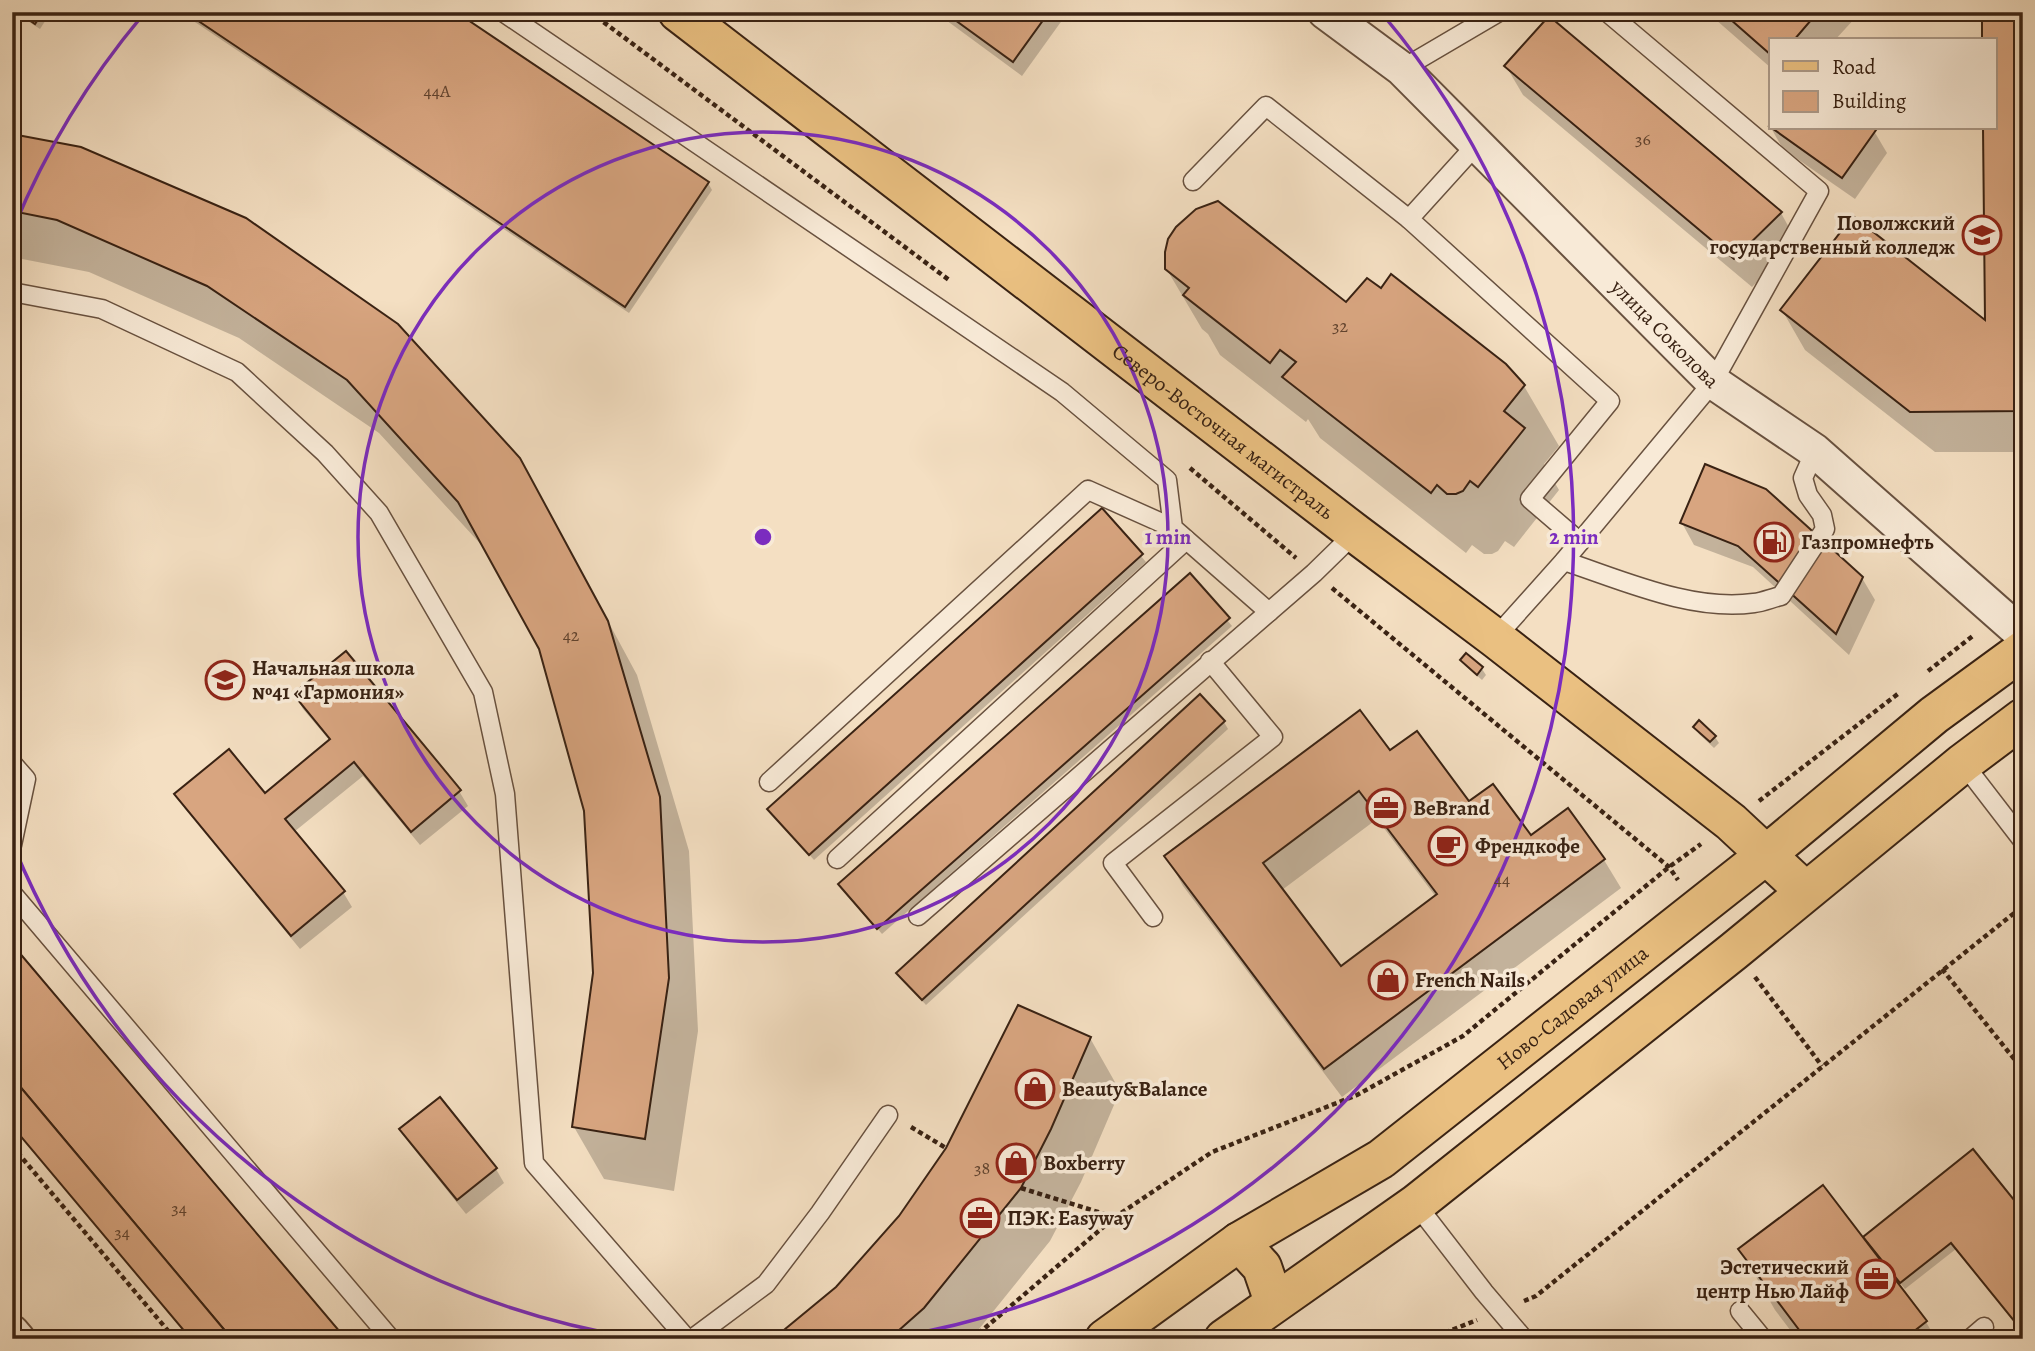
<svg xmlns="http://www.w3.org/2000/svg" width="2035" height="1351" font-family="Alegreya,serif">
  <rect width="100%" height="100%" fill="#f4dfc2"/>
  <filter id="stains"><feTurbulence type="fractalNoise" baseFrequency=".00286" numOctaves="4"/><feColorMatrix values="0 0 0 0 .2 0 0 0 0 .09 0 0 0 0 .02 0 0 0 .5 -.17"/></filter>
  <radialGradient id="worn" r=".72"><stop offset=".6" stop-color="#630" stop-opacity="0"/><stop offset="1" stop-color="#630" stop-opacity=".3"/></radialGradient>
  <g fill="#0003" fill-rule="evenodd">
    <polygon points="14,12 51,12 40,29"/>
    <polygon points="180,12 452,12 708,183 712,190 629,313"/>
    <polygon points="935,12 1068,12 1022,76"/>
    <polygon points="1707,12 1854,12 1856,17 1835,40 1771,40 1771,68"/>
    <polygon points="1983,12 2023,12 2023,452 1935,452 1805,350 1782,310 1986,324 1985,128 1995,128 1995,40 1984,40"/>
    <polygon points="1506,66 1781,213 1797,242 1752,287 1523,95"/>
    <polygon points="1771,128 1870,128 1874,131 1887,153 1855,199 1783,149"/>
    <polygon points="12,136 549,512 637,675 689,851 698,1031 674,1191 604,1179 574,1127 595,973 586,811 540,649 486,550 379,433 239,338 89,272 12,257"/>
    <polygon points="1166,268 1347,304 1524,386 1559,446 1544,464 1559,490 1514,547 1505,541 1498,551 1492,554 1484,554 1472,545 1466,553 1320,438 1308,419 1306,422 1220,355 1208,334 1202,329"/>
    <polygon points="1102,511 1146,562 814,860 769,809"/>
    <polygon points="1682,523 1862,578 1875,600 1849,655 1753,567 1694,545"/>
    <polygon points="1190,576 1232,626 882,934 840,884"/>
    <polygon points="1466,655 1482,669 1486,675 1482,680 1466,666 1462,660"/>
    <polygon points="295,694 459,791 468,806 420,845 363,776 294,832 343,892 352,907 300,949 185,809 176,794 264,795 330,741 303,709"/>
    <polygon points="1224,722 1228,729 926,1005 903,980"/>
    <polygon points="1695,727 1715,737 1719,743 1714,748 1699,734"/>
    <path d="M1390,753L1469,804L1531,837L1604,860L1621,888L1342,1097L1183,886L1167,857ZM1377,819L1436,897L1341,968L1282,890Z"/>
    <polygon points="1090,1038 1120,1091 1081,1182 1050,1241 971,1339 776,1339 837,1289 900,1217 948,1149"/>
    <polygon points="401,1130 496,1169 504,1183 466,1214 410,1144"/>
    <polygon points="2023,1214 1956,1249 1905,1289 1891,1271 1888,1273 1926,1322 1936,1339 1797,1339 1775,1310 1740,1249 1868,1246"/>
  </g>
  <g fill="#d8a580" stroke="#392213" stroke-width="2" fill-rule="evenodd">
    <polygon points="18,12 43,12 35,24"/>
    <polygon points="185,12 456,12 709,182 625,307"/>
    <polygon points="944,12 1049,12 1013,62"/>
    <polygon points="1722,12 1818,12 1794,40 1771,40 1771,55"/>
    <polygon points="1982,12 2023,12 2023,411 1910,412 1780,310 1853,216 1985,320 1983,128 1995,128 1995,40 1982,40"/>
    <polygon points="1549,16 1782,212 1734,259 1504,66"/>
    <polygon points="1771,124 1771,128 1873,128 1876,130 1842,178 1769,126"/>
    <polygon points="12,134 81,147 246,218 398,324 520,458 608,621 660,797 669,978 645,1139 572,1127 593,973 584,811 539,649 458,502 347,380 207,286 57,220 12,211"/>
    <polygon points="1218,201 1346,302 1367,278 1381,288 1391,274 1506,364 1525,385 1504,411 1525,428 1478,487 1470,481 1463,491 1456,494 1447,494 1437,485 1431,493 1282,377 1296,362 1280,350 1270,363 1183,295 1189,288 1165,269 1165,252 1168,239 1176,227 1196,209"/>
    <polygon points="1705,464 1766,489 1863,577 1836,634 1738,546 1680,523"/>
    <polygon points="1102,508 1143,554 809,855 767,809"/>
    <polygon points="1190,573 1230,618 877,929 838,884"/>
    <polygon points="346,651 461,790 411,832 354,762 285,819 345,891 291,936 174,794 229,749 265,793 330,739 293,694"/>
    <polygon points="1466,653 1483,667 1477,675 1460,660"/>
    <polygon points="1200,694 1225,721 922,1000 896,973"/>
    <path d="M1360,710L1390,750L1417,731L1469,801L1493,784L1531,835L1568,808L1605,859L1324,1069L1164,856ZM1359,791L1437,894L1341,966L1263,863Z"/>
    <polygon points="1699,720 1716,736 1710,742 1693,727"/>
    <polygon points="12,944 346,1339 232,1339 12,1077"/>
    <polygon points="1018,1005 1091,1037 1051,1129 1021,1188 924,1308 889,1339 773,1339 836,1287 899,1216 946,1148"/>
    <polygon points="12,1077 232,1339 191,1339 12,1126"/>
    <polygon points="440,1097 497,1168 457,1200 399,1129"/>
    <polygon points="1973,1149 2023,1211 2023,1332 1951,1243 1900,1283 1863,1237"/>
    <polygon points="1823,1185 1927,1321 1904,1339 1806,1339 1738,1249"/>
  </g>
  <g fill="none" stroke-linecap="round" stroke-linejoin="round">
    <defs>
      <g id="lane">
        <polyline points="503,12 1062,392 1167,480 1173,528 1269,612"/>
        <polyline points="1402,69 1499,12"/>
        <polyline points="1476,145 1409,219 1610,401 1530,499 1580,542"/>
        <polyline points="1193,181 1266,106 1409,219"/>
        <polyline points="12,292 102,309 237,372 325,453 379,513 483,692 505,794 534,1163 687,1339"/>
        <path d="M1564,561C1622,580 1692,612 1754,603C1763,602 1772,598 1781,596L1825,529L1822,515L1808,495L1803,478L1815,451"/>
        <polyline points="1495,638 1564,561 1713,382 1819,191 1607,12"/>
        <polyline points="12,763 26,779 12,845"/>
        <polyline points="1963,763 2023,841"/>
        <polyline points="769,782 1088,490 1173,528"/>
        <polyline points="837,859 1186,540"/>
        <polyline points="12,893 391,1339"/>
        <polyline points="918,916 1314,573 1355,533"/>
        <polyline points="1153,917 1113,863 1273,737 1210,661"/>
        <polyline points="1416,1204 1484,1292 1524,1339"/>
        <polyline points="1740,1311 1763,1339"/>
        <polyline points="692,1339 766,1284 820,1213 888,1115"/>
        <polyline points="1970,1339 1984,1327"/>
      </g>
      <g id="street">
        <path id="s1" d="M1325,12L1402,69L1713,382L1815,451L2023,635"/>
        <polyline points="12,1332 18,1339"/>
      </g>
      <g id="primary">
        <path id="s2" d="M678,12L1355,533L1495,638L1731,822L1805,891"/>
        <polyline points="1239,1242 1262,1267 1274,1302"/>
        <path id="s3" d="M1105,1339L1239,1242L1381,1159L1767,854L1934,715L2023,650"/>
        <polyline points="1224,1339 1416,1204 1734,951 1963,763 2023,718"/>
      </g>
    </defs>
    <use href="#lane" stroke="#68513f" stroke-width="21"/>
    <use href="#street" stroke="#68513f" stroke-width="37"/>
    <use href="#primary" stroke="#392213" stroke-width="42"/>
    <g stroke="#392213" stroke-width="4.5" stroke-dasharray="5 3.5" stroke-linecap="butt">
      <polyline points="590,12 949,280"/>
      <polyline points="1190,468 1296,558"/>
      <polyline points="1332,588 1669,867 1678,880"/>
      <polyline points="1928,671 1974,635"/>
      <polyline points="1759,801 1899,693"/>
      <polyline points="1942,969 2023,1070"/>
      <polyline points="1755,977 1822,1066"/>
      <polyline points="911,1127 946,1148"/>
      <polyline points="12,1146 175,1339"/>
      <polyline points="1021,1188 1114,1217"/>
      <polyline points="1524,1301 1536,1296 2023,906"/>
      <polyline points="972,1339 1115,1217 1212,1152 1357,1095 1463,1036 1669,867 1701,844"/>
      <polyline points="1429,1339 1477,1320"/>
    </g>
    <use href="#lane" stroke="#f8ead7" stroke-width="18"/>
    <use href="#street" stroke="#f8ead7" stroke-width="33"/>
    <use href="#primary" stroke="#eac081" stroke-width="38"/>
  </g>
  <g fill="none" stroke="#7b2cbf" stroke-width="3.5">
    <circle cx="763" cy="537" r="405"/>
    <path d="M636 1338A811 811 0 0 1 14 847M14 227A811 811 0 0 1 142 16M1384 16A811 811 0 0 1 890 1338"/>
  </g>
  <defs>
    <symbol id="university-ring" viewBox="-11 -11 22 22"><circle r="9.5" fill="#f8ead7" stroke="#8f2418" stroke-width="1.5"/><path d="M0-5L7-2L0 1L-7-2ZM-4 1L0 2.5L4 1V4Q0 6-4 4Z" fill="#8f2418"/></symbol>
    <symbol id="fuel-ring" viewBox="-11 -11 22 22"><circle r="9.5" fill="#f8ead7" stroke="#8f2418" stroke-width="1.5"/><path d="M-5.5-6h7V0h2V4h1.3V-2.5L3-4.5l.8-.8L6-3V5H2.5V1h-1V6h-7ZM-4.2-4.7v3.2H.2V-4.7Z" fill="#8f2418"/></symbol>
    <symbol id="school-ring" viewBox="-11 -11 22 22"><circle r="9.5" fill="#f8ead7" stroke="#8f2418" stroke-width="1.5"/><path d="M0-5L7-2L0 1L-7-2ZM-4 1L0 2.5L4 1V4Q0 6-4 4Z" fill="#8f2418"/></symbol>
    <symbol id="office-ring" viewBox="-11 -11 22 22"><circle r="9.5" fill="#f8ead7" stroke="#8f2418" stroke-width="1.5"/><path d="M-6-3h4V-5.5h4V-3h4V5H-6ZM-1-4.5V-3h2v-1.5ZM-6 0V1H6V0Z" fill="#8f2418"/></symbol>
    <symbol id="cafe-ring" viewBox="-11 -11 22 22"><circle r="9.5" fill="#f8ead7" stroke="#8f2418" stroke-width="1.5"/><path d="M-5.5-4.5H6V0H3Q3 3.5 0 3.5H-2.5Q-5.5 3.5-5.5 0ZM3-3.2v2h1.7v-2ZM-6 4.5H4V6H-6Z" fill="#8f2418"/></symbol>
    <symbol id="shop-ring" viewBox="-11 -11 22 22"><circle r="9.5" fill="#f8ead7" stroke="#8f2418" stroke-width="1.5"/><path d="M-5-2.5h2.3a2.7 3.5 0 0 1 5.4 0H5L5.5 6h-11ZM-1.5-2.5h3a1.5 2.3 0 0 0-3 0Z" fill="#8f2418"/></symbol>
  </defs>
  <g fill-rule="evenodd">
    <use href="#university-ring" x="1960" y="213" width="44" height="44"/>
    <use href="#fuel-ring" x="1752" y="520" width="44" height="44"/>
    <use href="#school-ring" x="203" y="658" width="44" height="44"/>
    <use href="#office-ring" x="1364" y="786" width="44" height="44"/>
    <use href="#cafe-ring" x="1426" y="824" width="44" height="44"/>
    <use href="#shop-ring" x="1366" y="958" width="44" height="44"/>
    <use href="#shop-ring" x="1013" y="1067" width="44" height="44"/>
    <use href="#shop-ring" x="994" y="1141" width="44" height="44"/>
    <use href="#office-ring" x="958" y="1196" width="44" height="44"/>
    <use href="#office-ring" x="1854" y="1257" width="44" height="44"/>
  </g>
  <g text-anchor="middle" stroke-width="7" stroke-linejoin="round" paint-order="stroke">
    <g font-size="18" fill="#61432e">
      <text x="437" y="97">44А</text>
      <text x="1643" y="145">36</text>
      <text x="1340" y="332">32</text>
      <text x="571" y="641">42</text>
      <text x="1502" y="885">44</text>
      <text x="982" y="1174">38</text>
      <text x="179" y="1214">34</text>
      <text x="122" y="1238">34</text>
    </g>
    <g font-size="21" font-weight="bold" fill="#392213" stroke="#f8ead7" text-anchor="start">
      <text x="1955" y="230" text-anchor="end">Поволжский<tspan x="1955" dy="24">государственный колледж</tspan></text>
      <text x="1801" y="549">Газпромнефть</text>
      <text x="252" y="675">Начальная школа<tspan x="252" dy="24">№41 «Гармония»</tspan></text>
      <text x="1413" y="815">BeBrand</text>
      <text x="1475" y="853">Френдкофе</text>
      <text x="1415" y="987">French Nails</text>
      <text x="1062" y="1096">Beauty&amp;Balance</text>
      <text x="1043" y="1170">Boxberry</text>
      <text x="1007" y="1225">ПЭК: Easyway</text>
      <text x="1849" y="1274" text-anchor="end">Эстетический<tspan x="1849" dy="24">центр Нью Лайф</tspan></text>
    </g>
    <g font-size="21" fill="#392213" stroke="#f8ead7">
      <text dy="7" stroke="none"><textPath href="#s1" startOffset="469">улица Соколова</textPath></text>
      <text dy="7" stroke="none"><textPath href="#s2" startOffset="688">Северо-Восточная магистраль</textPath></text>
      <text dy="7" stroke="none"><textPath href="#s3" startOffset="574">Ново-Садовая улица</textPath></text>
    </g>
  </g>
  <circle cx="763" cy="537" r="10" fill="#7b2cbf" stroke="#f8ead7" stroke-width="3.5"/>
  <g font-size="21" text-anchor="middle" font-weight="bold" fill="#7b2cbf" stroke="#f8ead7" stroke-width="7" stroke-linejoin="round" paint-order="stroke">
    <text x="1168" y="544">1 min</text>
    <text x="1574" y="544">2 min</text>
  </g>
  <rect width="2035" height="1351" fill="none" stroke="#f4dfc2" stroke-width="42"/>
  <rect x="14" y="14" width="2007" height="1323" fill="none" stroke="#392213" stroke-width="3.5"/>
  <rect x="21" y="21" width="1993" height="1309" fill="none" stroke="#392213" stroke-width="2"/>
  <rect x="1769" y="38" width="228" height="91" fill="#f8ead7" stroke="#ac9a89" stroke-width="2"/>
  <rect x="1783" y="61" width="35" height="10" fill="#eac081" stroke="#ac9a89" stroke-width="2"/>
  <text x="1832" y="74" font-size="21" fill="#392213">Road</text>
  <rect x="1783" y="91" width="35" height="21" fill="#d8a580" stroke="#ac9a89" stroke-width="2"/>
  <text x="1832" y="108" font-size="21" fill="#392213">Building</text>
  <rect width="100%" height="100%" filter="url(#stains)"/>
  <rect width="100%" height="100%" fill="url(#worn)"/>
</svg>
